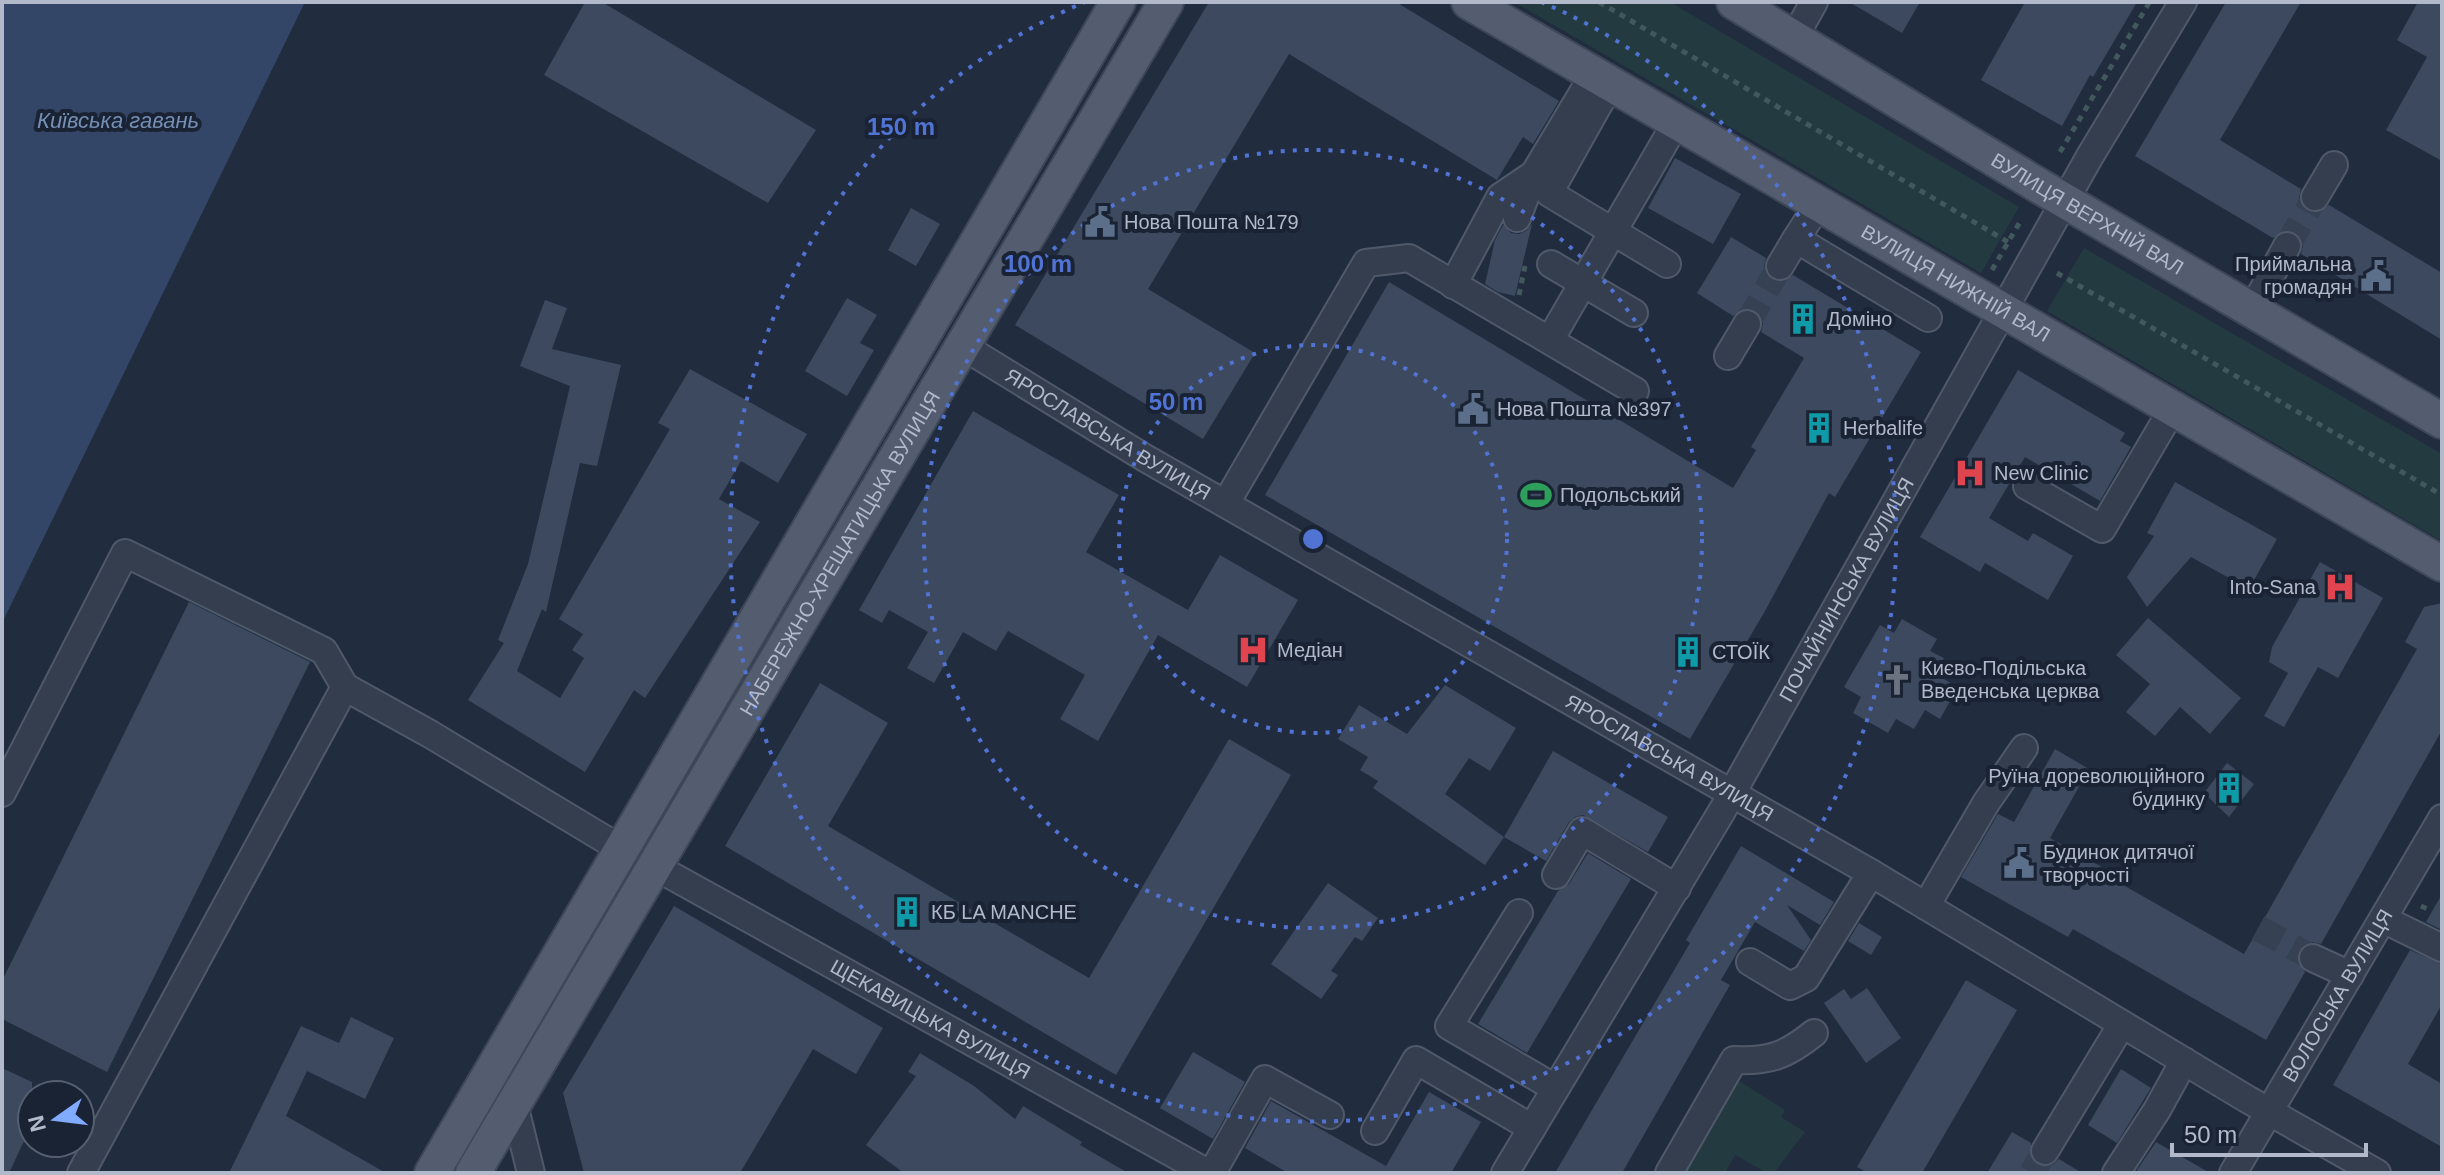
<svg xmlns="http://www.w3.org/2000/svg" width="2444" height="1175" font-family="Arial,sans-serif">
  <rect width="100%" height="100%" fill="#212c3f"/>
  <g fill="#233b40">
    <polygon points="1514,2 1670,2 2019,207 1981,273"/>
    <polygon points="2084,248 2442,454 2442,541 2047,311"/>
    <polygon points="1736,1079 1785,1110 1781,1117 1805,1132 1774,1173 1767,1173 1735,1155 1725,1173 1680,1173"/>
  </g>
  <polygon fill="#334667" points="2,2 305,2 2,623"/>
  <g fill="#3c495f">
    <polygon points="585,2 602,2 816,130 768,203 544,75"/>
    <polygon points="1209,2 1396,2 1559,101 1533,144 1523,137 1497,180 1289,54 1148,289 1255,353 1203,439 1015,325"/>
    <polygon points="1849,2 1920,2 1902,33"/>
    <polygon points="2025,2 2137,2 2093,77 2090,75 2062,126 1981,80"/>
    <polygon points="2226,2 2301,2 2220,140 2301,189 2299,198 2306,210 2316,213 2329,205 2442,273 2442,340 2301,254 2303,245 2295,232 2286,230 2273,238 2135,156"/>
    <polygon points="2418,2 2442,2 2442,161 2386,130 2427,57 2397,40"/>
    <polygon points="1675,158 1741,194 1713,244 1648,208"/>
    <polygon points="911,208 940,224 916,266 888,250"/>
    <polygon points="1532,224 1515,296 1498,292 1485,284 1495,240 1503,225 1511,233 1519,234 1526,231"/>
    <polygon points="1731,237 1766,258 1764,267 1771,279 1781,282 1793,275 1921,352 1835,497 1829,493 1765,611 1690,739 1265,495 1389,282 1733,488 1756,450 1751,447 1804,358 1761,332 1763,323 1756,311 1746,308 1733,316 1697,293"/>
    <polygon points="847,298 877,315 860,343 874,350 847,396 805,371"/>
    <polygon points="545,300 567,308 552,349 621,365 597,466 580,463 546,612 542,609 517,671 560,698 584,658 572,650 583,634 559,619 670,429 658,423 690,369 807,434 778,483 741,461 719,499 760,522 645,698 634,690 585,772 468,700 504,643 498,640 528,564 570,386 520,366"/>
    <polygon points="2018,370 2125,433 2120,441 2131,447 2100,501 2025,457 1989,518 2028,541 2033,533 2073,556 2048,600 1985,563 1980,572 1920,537"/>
    <polygon points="973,411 1119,495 1086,552 1188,610 1220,555 1298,600 1247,687 1158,635 1098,741 1060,719 1085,675 1008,631 996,651 963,632 934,683 907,668 928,632 889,610 882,623 859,610"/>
    <polygon points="2175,482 2277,539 2249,589 2191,557 2147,607 2127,577 2154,536 2147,533"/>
    <polygon points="2320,562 2383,598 2338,678 2318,667 2284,727 2264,716 2288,673 2269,662 2272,647"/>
    <polygon points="189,602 310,662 107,1072 2,1019 2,981"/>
    <polygon points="2442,603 2442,730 2321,944 2311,942 2299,951 2297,960 2305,972 2266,1040 2073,929 2068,937 1961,877 1998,814 2014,822 2055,749 2089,769 2050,838 2107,870 2104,874 2244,954 2417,649 2405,642 2424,607"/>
    <polygon points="2148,618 2241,698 2210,734 2180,707 2155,736 2126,712 2150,684 2116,655"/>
    <polygon points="1902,619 1937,639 1930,651 1944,658 1935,674 1958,687 1940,719 1925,710 1914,729 1896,719 1888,733 1853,713 1861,697 1844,687 1880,625 1894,633"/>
    <polygon points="820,683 888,723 828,826 1089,978 1229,739 1291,775 1116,1075 725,846"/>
    <polygon points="1445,685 1516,728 1490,771 1469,758 1445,794 1504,837 1485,865 1373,788 1378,781 1360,770 1368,757 1338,739 1359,705 1407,734"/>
    <polygon points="1553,751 1668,817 1648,852 1583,815 1575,817 1569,822 1546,861 1504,837"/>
    <polygon points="2227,763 2254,784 2229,817 2204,793"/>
    <polygon points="1741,846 1834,902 1820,925 1787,905 1811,940 1804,951 1755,922 1721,980 1730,985 1622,1173 1555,1173 1690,943 1686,940"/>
    <polygon points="1588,853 1631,879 1527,1053 1478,1024 1558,891 1569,884"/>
    <polygon points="1328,883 1378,918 1362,941 1355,937 1331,971 1338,975 1321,999 1271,964"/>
    <polygon points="2442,894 2442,930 2426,922"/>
    <polygon points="674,906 883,1028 856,1074 813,1049 740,1173 584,1173 563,1093"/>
    <polygon points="1859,923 1882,937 1871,955 1848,941"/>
    <polygon points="2410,950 2442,964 2442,1004 2408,1064 2442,1084 2442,1147 2333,1085"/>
    <polygon points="1966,980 2017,1010 1922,1173 1868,1173 1857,1167"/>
    <polygon points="1867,988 1901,1038 1866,1063 1824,1003 1844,989 1851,999"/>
    <polygon points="351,1017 394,1038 365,1099 307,1071 286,1116 386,1173 229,1173 301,1026 339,1043"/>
    <polygon points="1193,1052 1245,1082 1213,1139 1160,1108"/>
    <polygon points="920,1053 974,1086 1015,1119 1023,1106 1082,1142 1080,1145 1128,1173 904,1173 866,1145 916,1076 908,1072"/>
    <polygon points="2,1068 32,1082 32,1124 9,1173 2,1173"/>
    <polygon points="2121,1069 2151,1088 2117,1143 2088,1125"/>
    <polygon points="1429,1092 1481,1122 1451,1173 1288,1173 1245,1148 1271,1101 1386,1166"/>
    <polygon points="2012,1132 2031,1143 2031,1158 2037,1165 2052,1165 2059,1159 2082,1173 1987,1173"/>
    <polygon points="2156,1142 2210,1173 2135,1173"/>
  </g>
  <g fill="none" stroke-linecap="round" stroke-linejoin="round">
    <g stroke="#374154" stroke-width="26" stroke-dasharray="26 13" stroke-linecap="butt">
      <polyline points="2287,246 2315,197"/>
      <polyline points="1747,324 1780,266"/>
      <polyline points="2258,928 2313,958"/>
      <polyline points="2032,1173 2045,1151"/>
    </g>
    <defs>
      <g id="minor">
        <polyline points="1794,38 1814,2"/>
        <polyline points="1613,85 1600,102 1549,193 1667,264"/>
        <polyline points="2315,197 2334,165"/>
        <polyline points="1819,203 1796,239 1928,318"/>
        <polyline points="1517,218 1534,174 1594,74"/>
        <polyline points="1551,264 1634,313"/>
        <polyline points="1780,266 1796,239"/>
        <polyline points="1453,285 1500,197 1534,174"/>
        <polyline points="2252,310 2287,246"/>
        <polyline points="1550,340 1677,121"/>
        <path id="s1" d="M961,345L1145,458L1871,873L2247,1099L2377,1173"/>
        <polyline points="1728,356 1747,324"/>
        <polyline points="2027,486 2102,529 2173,408"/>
        <polyline points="1226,503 1366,263 1409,258 1635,391"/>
        <polyline points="345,687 430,734 621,849"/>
        <polyline points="2,793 125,553 324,651 345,687 81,1173"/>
        <path id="s2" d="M654,866L1208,1173"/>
        <polyline points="1556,875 1582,831 1677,888"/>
        <polyline points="1926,906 1986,803 2024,748"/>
        <polyline points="1519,913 1449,1026 1555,1088"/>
        <polyline points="2383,919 2442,948"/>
        <polyline points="2313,958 2350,975"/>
        <polyline points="1750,962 1790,986 1806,978 1871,873"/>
        <polyline points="514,1104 531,1173"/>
        <polyline points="1375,1131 1416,1060 1532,1128"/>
        <polyline points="2045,1151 2122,1024"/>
        <polyline points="1212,1173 1265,1079 1330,1115"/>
        <path id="s3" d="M1505,1173L1722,811L2090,156L2183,2"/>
        <path d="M1669,1173L1734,1060C1769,1062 1787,1055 1814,1033"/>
        <polyline points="2116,1173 2157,1110 2184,1061"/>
        <path id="s4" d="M2233,1173L2442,818"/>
      </g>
      <g id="major">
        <path id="s5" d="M1469,2L2442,564"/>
        <path id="s6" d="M1734,2L2041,187L2442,421"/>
        <polyline points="432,1173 1118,2"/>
        <path id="s7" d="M473,1173L1166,2"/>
      </g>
    </defs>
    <use href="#minor" stroke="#505969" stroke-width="30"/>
    <use href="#major" stroke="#3e4757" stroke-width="38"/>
    <g stroke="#41585d" stroke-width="5" stroke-dasharray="6 6" stroke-linecap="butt">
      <polyline points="1599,2 2008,242"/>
      <polyline points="2060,152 2149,3"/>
      <polyline points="1992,270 2021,220"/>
      <polyline points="2057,273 2442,495"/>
      <polyline points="1519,295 1525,266"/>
      <polyline points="2421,906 2432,911"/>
    </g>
    <use href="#minor" stroke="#353e4e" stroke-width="26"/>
    <use href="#major" stroke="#535d6f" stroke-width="34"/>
  </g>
  <g fill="none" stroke="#5173d3" stroke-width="4" stroke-dasharray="4 8">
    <circle cx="1313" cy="539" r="194"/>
    <circle cx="1313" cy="539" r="389"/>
    <path d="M1541 2A583 583 0 1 1 1085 2"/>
  </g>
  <defs>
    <symbol id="civic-bare" viewBox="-9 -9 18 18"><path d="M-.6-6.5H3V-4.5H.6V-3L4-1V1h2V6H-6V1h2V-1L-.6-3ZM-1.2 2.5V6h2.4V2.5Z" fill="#5c6f8a" stroke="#1a2333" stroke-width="2.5" paint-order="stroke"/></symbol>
    <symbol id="building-bare" viewBox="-9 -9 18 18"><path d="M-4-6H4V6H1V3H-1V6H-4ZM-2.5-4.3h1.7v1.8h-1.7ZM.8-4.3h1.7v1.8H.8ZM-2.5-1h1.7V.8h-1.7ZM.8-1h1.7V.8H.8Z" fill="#0f9aa8" stroke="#1a2333" stroke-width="2.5" paint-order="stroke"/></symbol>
    <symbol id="hospital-bare" viewBox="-9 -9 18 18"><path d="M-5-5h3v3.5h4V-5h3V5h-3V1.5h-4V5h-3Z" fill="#e0444e" stroke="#1a2333" stroke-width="2.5" paint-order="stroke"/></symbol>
    <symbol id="stadium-bare" viewBox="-9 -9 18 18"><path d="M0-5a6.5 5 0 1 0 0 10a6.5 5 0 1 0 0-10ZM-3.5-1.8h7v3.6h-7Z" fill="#2e9e5b" stroke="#1a2333" stroke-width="2.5" paint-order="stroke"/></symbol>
    <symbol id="church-bare" viewBox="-9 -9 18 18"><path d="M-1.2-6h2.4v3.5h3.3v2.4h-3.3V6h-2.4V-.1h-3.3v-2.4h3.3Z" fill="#6b7280" stroke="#1a2333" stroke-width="2.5" paint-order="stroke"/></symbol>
  </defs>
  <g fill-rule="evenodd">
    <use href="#civic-bare" x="1078" y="200" width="44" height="44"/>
    <use href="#civic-bare" x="2354" y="254" width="44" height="44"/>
    <use href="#building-bare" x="1781" y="297" width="44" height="44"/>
    <use href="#civic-bare" x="1451" y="387" width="44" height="44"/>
    <use href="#building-bare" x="1797" y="406" width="44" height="44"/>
    <use href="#hospital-bare" x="1948" y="451" width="44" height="44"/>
    <use href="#stadium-bare" x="1514" y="473" width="44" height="44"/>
    <use href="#hospital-bare" x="2318" y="565" width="44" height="44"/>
    <use href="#hospital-bare" x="1231" y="628" width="44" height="44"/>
    <use href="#building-bare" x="1666" y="630" width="44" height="44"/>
    <use href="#church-bare" x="1875" y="658" width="44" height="44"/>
    <use href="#building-bare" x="2207" y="766" width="44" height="44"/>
    <use href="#civic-bare" x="1997" y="841" width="44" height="44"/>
    <use href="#building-bare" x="885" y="890" width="44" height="44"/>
  </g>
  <g text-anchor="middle" stroke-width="8" stroke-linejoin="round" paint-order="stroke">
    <g font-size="20" fill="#b1b9ca" stroke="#1a2333">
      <text dy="7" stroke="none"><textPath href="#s6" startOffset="412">ВУЛИЦЯ ВЕРХНІЙ ВАЛ</textPath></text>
      <text dy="7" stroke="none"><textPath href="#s5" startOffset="562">ВУЛИЦЯ НИЖНІЙ ВАЛ</textPath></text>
      <text dy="7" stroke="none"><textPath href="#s1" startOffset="172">ЯРОСЛАВСЬКА ВУЛИЦЯ</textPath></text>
      <text dy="7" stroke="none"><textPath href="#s7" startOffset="720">НАБЕРЕЖНО-ХРЕЩАТИЦЬКА ВУЛИЦЯ</textPath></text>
      <text dy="7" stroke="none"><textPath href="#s3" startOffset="676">ПОЧАЙНИНСЬКА ВУЛИЦЯ</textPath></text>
      <text dy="7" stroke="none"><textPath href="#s1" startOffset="820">ЯРОСЛАВСЬКА ВУЛИЦЯ</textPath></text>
      <text dy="7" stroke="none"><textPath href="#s4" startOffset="206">ВОЛОСЬКА ВУЛИЦЯ</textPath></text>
      <text dy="7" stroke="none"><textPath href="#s2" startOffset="316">ЩЕКАВИЦЬКА ВУЛИЦЯ</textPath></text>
    </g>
    <g font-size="20" fill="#b1b9ca" stroke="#1a2333" text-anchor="start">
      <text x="1124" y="229">Нова Пошта №179</text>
      <text x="2352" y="271" text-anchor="end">Приймальна<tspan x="2352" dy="23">громадян</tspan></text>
      <text x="1827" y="326">Доміно</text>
      <text x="1497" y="416">Нова Пошта №397</text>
      <text x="1843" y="435">Herbalife</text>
      <text x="1994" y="480">New Clinic</text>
      <text x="1560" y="502">Подольський</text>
      <text x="2316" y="594" text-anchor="end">Into-Sana</text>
      <text x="1277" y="657">Медіан</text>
      <text x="1712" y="659">СТОЇК</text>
      <text x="1921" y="675">Києво-Подільська<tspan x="1921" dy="23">Введенська церква</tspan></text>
      <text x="2205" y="783" text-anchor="end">Руїна дореволюційного<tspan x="2205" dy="23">будинку</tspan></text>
      <text x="2043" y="859">Будинок дитячої<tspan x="2043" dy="23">творчості</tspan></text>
      <text x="931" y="919">КБ LA MANCHE</text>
    </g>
    <g font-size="22" font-style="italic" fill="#758eb4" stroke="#1a2333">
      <text x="118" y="128">Київська гавань</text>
    </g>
  </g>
  <circle cx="1313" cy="539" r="12" fill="#5173d3" stroke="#1a2333" stroke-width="4"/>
  <g font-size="24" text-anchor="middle" font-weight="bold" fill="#5173d3" stroke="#1a2333" stroke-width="8" stroke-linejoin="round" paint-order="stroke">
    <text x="901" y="135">150 m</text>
    <text x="1038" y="272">100 m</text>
    <text x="1176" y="410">50 m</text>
  </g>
  <rect width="2444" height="1175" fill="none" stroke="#b1b9ca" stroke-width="8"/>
  <g transform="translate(56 1119) rotate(256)"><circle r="38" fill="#1a2333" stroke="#565f6f" stroke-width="2"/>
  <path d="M0-6L14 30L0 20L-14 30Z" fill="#80abff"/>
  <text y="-12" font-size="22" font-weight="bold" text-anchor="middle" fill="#b1b9ca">N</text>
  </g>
  <path d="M2172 1143v12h194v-12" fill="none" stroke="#b1b9ca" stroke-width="4"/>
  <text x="2184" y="1143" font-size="24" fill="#b1b9ca" stroke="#1a2333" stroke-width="6" paint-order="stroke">50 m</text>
</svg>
